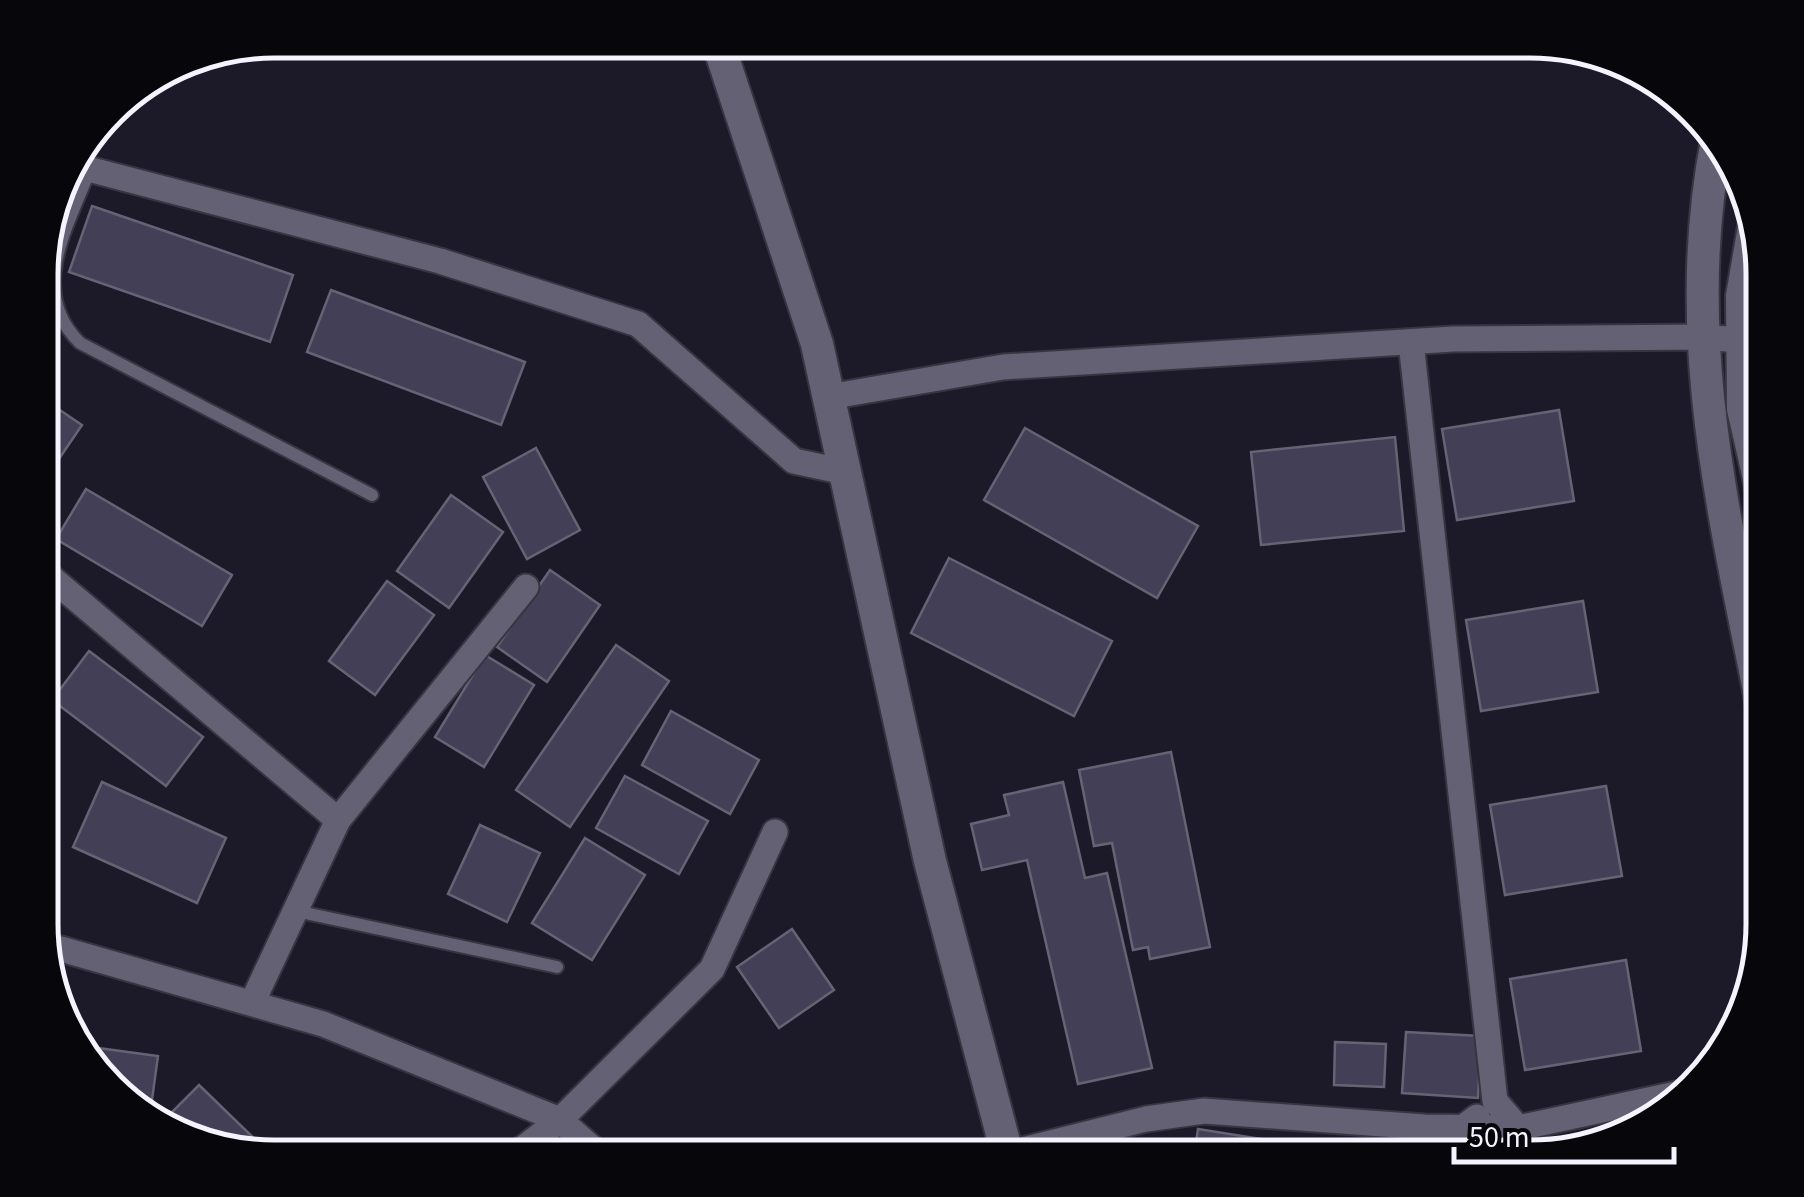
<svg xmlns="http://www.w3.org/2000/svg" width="1804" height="1197" font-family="'Source Sans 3',sans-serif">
  <rect width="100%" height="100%" fill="#1c1928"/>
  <g fill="#433f57" stroke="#666375" stroke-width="2.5">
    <polygon points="92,206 293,275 270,342 69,272"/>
    <polygon points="331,290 525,362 501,425 307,352"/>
    <polygon points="42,398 82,425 44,481 42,480"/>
    <polygon points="1559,410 1574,501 1457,520 1442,429"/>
    <polygon points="1025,428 1198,526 1157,598 984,500"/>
    <polygon points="1395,437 1404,531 1261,545 1251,452"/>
    <polygon points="536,448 580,530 527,559 483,477"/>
    <polygon points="86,489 232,575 202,626 56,539"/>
    <polygon points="451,495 503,532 449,608 397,571"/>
    <polygon points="949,558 1112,641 1074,716 911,633"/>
    <polygon points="550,570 600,605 547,682 497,647"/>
    <polygon points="387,581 434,615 375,695 329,661"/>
    <polygon points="1583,601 1598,692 1481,711 1466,620"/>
    <polygon points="616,645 669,681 570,827 516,790"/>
    <polygon points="89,651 203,737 166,786 52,700"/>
    <polygon points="485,655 534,685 484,767 435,737"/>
    <polygon points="671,711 759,760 730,814 642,765"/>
    <polygon points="1171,752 1210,947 1150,959 1148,947 1133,950 1112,843 1094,846 1079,770"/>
    <polygon points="42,760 54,769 42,786"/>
    <polygon points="625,776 708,821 679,874 596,828"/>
    <polygon points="102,782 226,838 197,903 73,847"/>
    <polygon points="1063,782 1085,878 1107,873 1152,1068 1078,1084 1027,860 982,870 971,824 1009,815 1004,795"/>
    <polygon points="1606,786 1622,876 1505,895 1490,805"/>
    <polygon points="480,825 540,853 507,922 448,894"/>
    <polygon points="585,838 645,875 592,960 532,923"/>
    <polygon points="792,929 834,990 779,1028 737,967"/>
    <polygon points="1626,960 1641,1051 1525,1070 1510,979"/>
    <polygon points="1406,1032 1481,1036 1478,1098 1402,1093"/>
    <polygon points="1335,1042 1386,1044 1384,1087 1334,1085"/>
    <polygon points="76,1045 158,1056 151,1107 132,1105"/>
    <polygon points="199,1085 266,1150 263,1154 182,1129 168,1116"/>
    <polygon points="1198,1129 1376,1157 1194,1157"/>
  </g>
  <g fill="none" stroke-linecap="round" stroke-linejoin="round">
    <defs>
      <g id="service">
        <path d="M90,169C68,227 27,291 80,343L372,495"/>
        <polyline points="296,911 557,967"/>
      </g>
      <g id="minor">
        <polyline points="69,164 440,261 638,324 794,461 845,472"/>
        <polyline points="1411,342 1495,1101 1518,1128 1519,1157"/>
        <polyline points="828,397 1003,367 1453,339 1702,337 1764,342"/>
        <polyline points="42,570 338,820"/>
        <polyline points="42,948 61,949 323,1024 560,1120 602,1157"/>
        <polyline points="252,1003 338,820 526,587"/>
        <polyline points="1007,1154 1146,1119 1204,1111 1424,1127 1518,1128 1681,1093"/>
        <polyline points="512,1157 560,1120 712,969 775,832"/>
        <polyline points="1466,1157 1465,1126 1477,1117"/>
      </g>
      <g id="tertiary">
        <polyline points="717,40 817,344 930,861 1008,1157"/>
        <path d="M1717,140C1678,337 1726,523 1764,715"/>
        <polyline points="1754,227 1742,296 1743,409 1764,500"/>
      </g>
    </defs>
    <use href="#service" stroke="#373540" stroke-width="16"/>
    <use href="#minor" stroke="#373540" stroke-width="29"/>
    <use href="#tertiary" stroke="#373540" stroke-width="36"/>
    <use href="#service" stroke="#636173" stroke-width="12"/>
    <use href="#minor" stroke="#636173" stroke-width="25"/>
    <use href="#tertiary" stroke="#636173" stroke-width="32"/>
  </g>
  <path d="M0 0H1804V1197H0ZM274 58H1530A216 216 0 0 1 1746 274V924A216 216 0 0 1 1530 1140H274A216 216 0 0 1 58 924V274A216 216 0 0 1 274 58Z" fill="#06060b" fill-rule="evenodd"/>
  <path fill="none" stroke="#f5f3fe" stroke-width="5" d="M274 58H1530A216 216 0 0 1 1746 274V924A216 216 0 0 1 1530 1140H274A216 216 0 0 1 58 924V274A216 216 0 0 1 274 58Z"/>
  <path d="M1454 1147v15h220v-15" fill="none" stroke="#f5f3fe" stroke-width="5"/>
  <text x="1469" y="1147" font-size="30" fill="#f5f3fe" stroke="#06060b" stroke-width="8" paint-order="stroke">50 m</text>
</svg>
